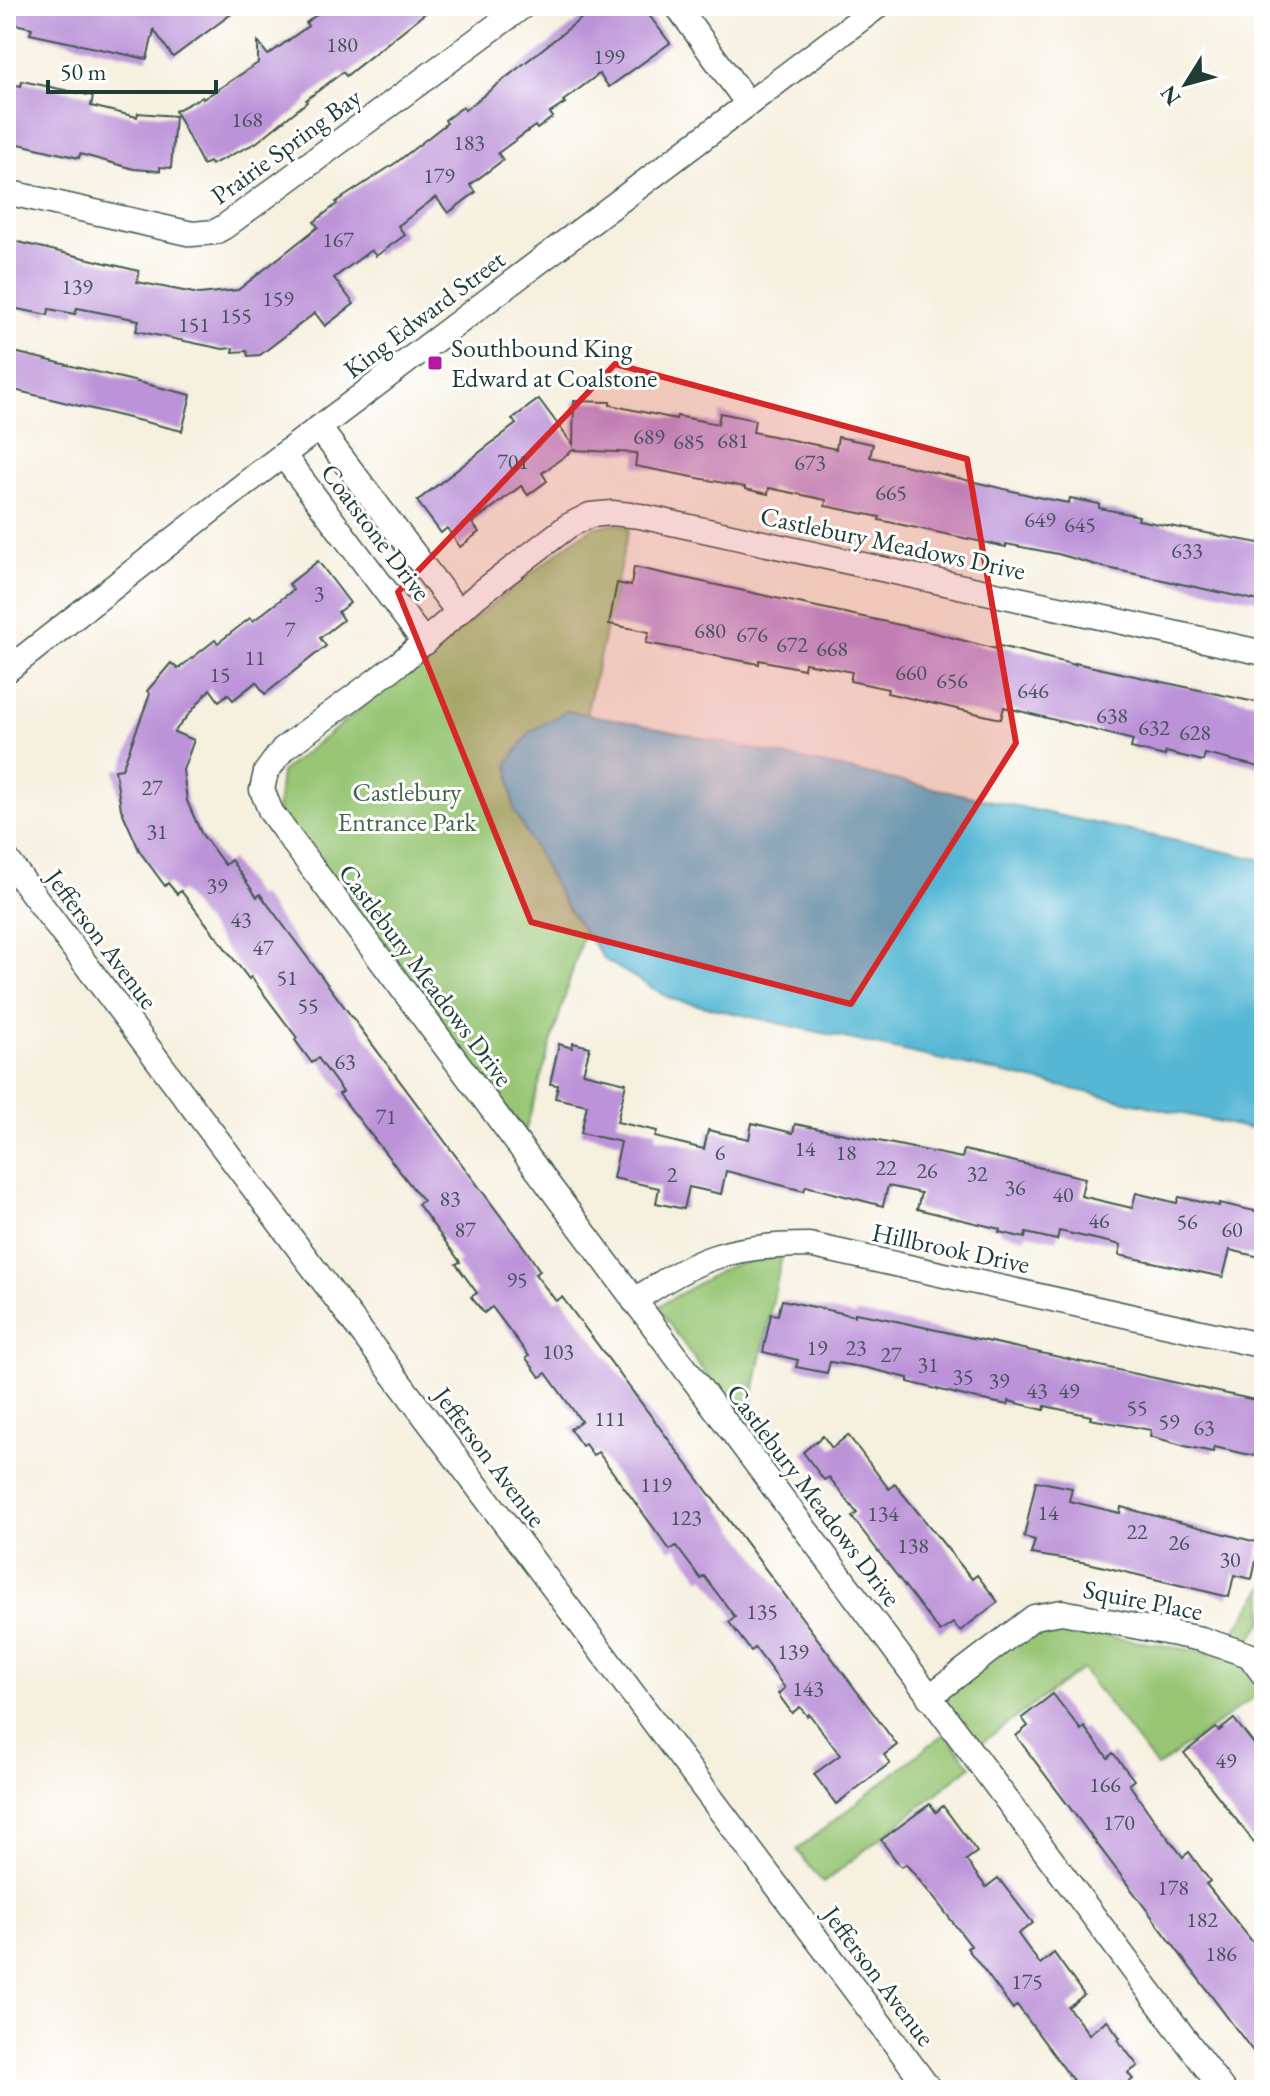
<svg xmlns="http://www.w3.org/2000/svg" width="1270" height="2096" font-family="'EB Garamond',serif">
  <rect width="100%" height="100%" fill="#fff"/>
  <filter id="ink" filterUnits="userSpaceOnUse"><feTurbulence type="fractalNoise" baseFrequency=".0125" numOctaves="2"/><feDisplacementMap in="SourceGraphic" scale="16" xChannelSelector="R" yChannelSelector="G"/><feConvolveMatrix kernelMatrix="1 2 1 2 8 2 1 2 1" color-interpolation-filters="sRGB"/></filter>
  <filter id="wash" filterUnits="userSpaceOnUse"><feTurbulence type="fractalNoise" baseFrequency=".006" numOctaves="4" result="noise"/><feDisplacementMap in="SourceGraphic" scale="32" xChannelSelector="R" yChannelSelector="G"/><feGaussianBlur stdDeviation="1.8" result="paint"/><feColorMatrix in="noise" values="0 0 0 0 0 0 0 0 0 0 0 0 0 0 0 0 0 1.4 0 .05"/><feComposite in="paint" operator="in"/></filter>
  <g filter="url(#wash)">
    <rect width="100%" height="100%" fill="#f6f0df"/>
    <g fill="#98c674" stroke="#5c8254" stroke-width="2">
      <polygon points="614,523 629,528 586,715 566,711 565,905 584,931 525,1132 277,811 281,772 575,539 593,528"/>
      <polygon points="782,1256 746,1430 657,1307 729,1266"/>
      <polygon points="1264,1587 1264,1620 1247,1644 1229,1639"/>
      <polygon points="1037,1625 1246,1659 1264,1690 1157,1767 1082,1669 980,1744 941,1697"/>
      <polygon points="945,1733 971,1766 823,1883 797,1850"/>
    </g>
    <polygon fill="#55b7d4" stroke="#3a7a84" stroke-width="2" points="566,711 619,720 1264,860 1264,1132 671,999 605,960 565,905 514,810 508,763 530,732"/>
    <g id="blocks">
      <g fill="#bc93d8">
        <polygon points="6,6 128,6 152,11 160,6 242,6 173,57 154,30 147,59 30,34 32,28 6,22"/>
        <polygon points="328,6 434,6 346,76 343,72 306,100 307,102 256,143 211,165 209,162 203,165 175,111 202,97 203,99 258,63 258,42 268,55 308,26 306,23"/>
        <polygon points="597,6 642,6 670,43 609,87 599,74 563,101 565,103 550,113 553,117 537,129 535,126 498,153 503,160 470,185 476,192 448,213 436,197 398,226 405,235 376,256 371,250 334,278 354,304 325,326 315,313 260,355 248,356 247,351 233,352 233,348 223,349 136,331 139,320 77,308 75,314 49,309 48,315 12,308 13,304 6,303 6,239 139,271 137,282 199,294 238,290 318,227 314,222 337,204 336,202 397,162 447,123 445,120 463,107 465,110"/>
        <polygon points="22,81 93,96 91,106 137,117 138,113 175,116 171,168 160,167 160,171 134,169 80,154 79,158 6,141 6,83 21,86"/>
        <polygon points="6,350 191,395 182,431 6,388"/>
        <polygon points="539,399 573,445 574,401 610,402 610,405 676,419 677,416 718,424 720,413 755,420 753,432 836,449 838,437 873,444 870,457 1042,498 1069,503 1070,498 1099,504 1099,508 1139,516 1138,520 1264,544 1264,602 1103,567 1058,554 1006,544 1006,547 879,520 880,517 825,506 826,500 769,488 768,494 745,489 745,487 635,466 637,453 573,450 542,473 547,481 528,495 521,486 472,523 479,532 460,547 447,528 441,533 417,501 516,424 512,419"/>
        <polygon points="318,561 350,603 338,612 343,620 320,638 326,646 265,694 256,682 233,700 228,694 219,701 210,689 174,732 194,740 183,770 187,801 201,833 225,865 231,860 257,897 260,894 526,1250 540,1271 535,1274 556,1301 562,1297 897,1745 884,1755 890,1763 836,1804 814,1774 840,1755 809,1714 807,1716 800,1707 792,1713 778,1694 785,1688 755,1648 751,1651 729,1622 735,1617 704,1576 701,1579 676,1546 670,1550 598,1452 593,1455 585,1444 582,1446 570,1429 581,1421 546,1373 540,1377 526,1358 529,1356 492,1307 484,1313 471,1297 477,1293 456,1264 460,1262 418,1204 423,1201 339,1094 343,1092 318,1058 312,1063 295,1040 297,1038 251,977 249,979 181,891 177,894 168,883 165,886 140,852 121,809 115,770 122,769 150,694 147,691 171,663 178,669 215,640 218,643 250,618 253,621 293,590 289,584"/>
        <polygon points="634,567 923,630 996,649 996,645 1075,665 1075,663 1264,704 1264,768 1205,754 1203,761 1166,752 1165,756 1131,748 1133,740 1004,707 1001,719 922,701 887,693 888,689 850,681 852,672 805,663 804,669 759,660 759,664 646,643 649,632 609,624 617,583 631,586"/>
        <polygon points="573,1043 590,1047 583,1073 626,1083 617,1122 657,1131 655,1137 704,1149 708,1130 749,1139 752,1123 793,1133 795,1124 962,1158 964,1150 1085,1178 1081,1196 1132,1208 1136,1193 1177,1203 1179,1197 1219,1206 1219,1203 1264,1213 1264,1258 1230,1250 1223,1277 1119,1255 1121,1245 1059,1231 1057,1240 1026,1233 1025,1238 999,1232 1000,1229 917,1209 921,1193 888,1186 883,1206 806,1186 804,1191 726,1171 721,1194 689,1187 684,1209 656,1203 659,1188 613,1178 621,1142 581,1133 587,1105 555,1098 558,1085 550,1084 559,1044 572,1048"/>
        <polygon points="782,1300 855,1316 855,1313 882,1318 1264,1402 1264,1458 1214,1447 1213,1452 1185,1446 1150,1436 1151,1430 1090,1419 1091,1416 1045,1406 1044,1410 1009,1401 1008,1405 973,1398 908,1382 908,1378 867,1368 830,1362 827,1373 796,1367 798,1360 763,1352 771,1314 778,1315"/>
        <polygon points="848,1435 889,1489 895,1484 972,1579 977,1575 998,1602 960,1631 953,1623 940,1632 852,1517 857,1513 829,1477 824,1480 803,1452 823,1436 832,1448"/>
        <polygon points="1036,1481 1072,1488 1069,1501 1120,1513 1121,1507 1260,1543 1252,1579 1234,1575 1229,1597 1088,1563 1031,1554 1035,1540 1024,1537"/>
        <polygon points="1053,1694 1081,1730 1084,1727 1108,1758 1113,1753 1134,1780 1129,1784 1152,1817 1183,1857 1189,1852 1210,1881 1206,1884 1264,1956 1264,2066 1016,1736 1028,1726 1022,1718"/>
        <polygon points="1234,1719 1264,1757 1264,1855 1184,1753 1216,1728 1219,1731"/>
        <polygon points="930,1804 936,1812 943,1806 977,1852 966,1860 986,1887 998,1878 1033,1923 1018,1934 1040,1964 1054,1953 1084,1995 1068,2007 1089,2034 1107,2020 1120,2038 1118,2040 1138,2066 1128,2073 1133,2079 1118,2090 1080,2090 1017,2005 1013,2009 987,1974 967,1948 971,1946 934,1898 906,1864 901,1867 881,1840"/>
      </g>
    </g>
  </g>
  <g filter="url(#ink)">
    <use href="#blocks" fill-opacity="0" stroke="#3f584e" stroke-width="2"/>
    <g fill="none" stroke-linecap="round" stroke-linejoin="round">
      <defs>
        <g id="minor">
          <polyline points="677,6 748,104"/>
          <polyline points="6,192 192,234 215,232 224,227 523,6"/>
          <polyline points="319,428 458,612"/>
          <polyline points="283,455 425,643"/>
          <polyline points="6,671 259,473 878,6"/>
          <polyline points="6,858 930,2090"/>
          <path d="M634,1301C697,1257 732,1245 809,1245L1264,1346"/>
          <polyline points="929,1697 1034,1617 1062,1612 1201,1639 1249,1655 1264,1675"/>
          <polyline points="1223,2090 290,838 271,812 262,790 266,772 283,749 401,662 478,595 568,526 590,515 612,513 640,516 1264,653"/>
        </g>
      </defs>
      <use href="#minor" stroke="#3f584e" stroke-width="27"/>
      <use href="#minor" stroke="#fff" stroke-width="24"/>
    </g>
  </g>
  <path fill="#d62828" fill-opacity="0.2" stroke="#d62828" stroke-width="6" stroke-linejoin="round" d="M615,364L967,459L1016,743L851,1004L531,922L398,592Z"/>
  <rect fill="#b5179e" stroke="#fff" stroke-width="3" x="427" y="355" width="16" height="16" rx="4"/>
  <g text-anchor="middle" stroke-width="6" stroke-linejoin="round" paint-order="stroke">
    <g font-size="22" fill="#46525d">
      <text x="342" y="52">180</text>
      <text x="609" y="64">199</text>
      <text x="247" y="127">168</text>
      <text x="469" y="150">183</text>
      <text x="439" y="183">179</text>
      <text x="338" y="247">167</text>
      <text x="77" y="294">139</text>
      <text x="278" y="306">159</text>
      <text x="236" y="323">155</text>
      <text x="194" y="332">151</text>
      <text x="649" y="444">689</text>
      <text x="733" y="448">681</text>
      <text x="689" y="449">685</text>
      <text x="513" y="469">701</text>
      <text x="810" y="470">673</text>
      <text x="891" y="500">665</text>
      <text x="1040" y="527">649</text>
      <text x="1080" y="532">645</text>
      <text x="1187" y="558">633</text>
      <text x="319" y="601">3</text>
      <text x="290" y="637">7</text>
      <text x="710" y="638">680</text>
      <text x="752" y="642">676</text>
      <text x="792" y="652">672</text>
      <text x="832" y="656">668</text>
      <text x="255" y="665">11</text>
      <text x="911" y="680">660</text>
      <text x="220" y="682">15</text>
      <text x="952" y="688">656</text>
      <text x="1033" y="698">646</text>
      <text x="1112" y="723">638</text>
      <text x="1154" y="735">632</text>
      <text x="1195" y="740">628</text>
      <text x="152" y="795">27</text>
      <text x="157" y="839">31</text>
      <text x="217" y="893">39</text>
      <text x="241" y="927">43</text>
      <text x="263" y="955">47</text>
      <text x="287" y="985">51</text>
      <text x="308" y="1013">55</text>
      <text x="345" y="1069">63</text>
      <text x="386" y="1124">71</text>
      <text x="805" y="1156">14</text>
      <text x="720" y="1160">6</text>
      <text x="846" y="1160">18</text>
      <text x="886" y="1175">22</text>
      <text x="927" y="1178">26</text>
      <text x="977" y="1181">32</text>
      <text x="672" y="1182">2</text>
      <text x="1015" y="1195">36</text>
      <text x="1063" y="1202">40</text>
      <text x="450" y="1206">83</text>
      <text x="1099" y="1228">46</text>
      <text x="1187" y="1229">56</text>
      <text x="465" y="1237">87</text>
      <text x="1232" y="1237">60</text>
      <text x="517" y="1287">95</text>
      <text x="817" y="1355">19</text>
      <text x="856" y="1355">23</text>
      <text x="558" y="1359">103</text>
      <text x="891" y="1362">27</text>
      <text x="928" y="1372">31</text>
      <text x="963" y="1384">35</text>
      <text x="999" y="1388">39</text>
      <text x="1037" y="1398">43</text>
      <text x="1069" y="1398">49</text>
      <text x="1137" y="1415">55</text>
      <text x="610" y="1426">111</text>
      <text x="1169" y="1429">59</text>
      <text x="1204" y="1435">63</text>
      <text x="656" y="1492">119</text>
      <text x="1048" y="1520">14</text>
      <text x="883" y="1521">134</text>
      <text x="686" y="1525">123</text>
      <text x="1137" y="1539">22</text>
      <text x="1179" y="1550">26</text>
      <text x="913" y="1553">138</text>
      <text x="1230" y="1567">30</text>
      <text x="762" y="1619">135</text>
      <text x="793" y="1659">139</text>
      <text x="808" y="1696">143</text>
      <text x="1226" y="1768">49</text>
      <text x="1105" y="1792">166</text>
      <text x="1119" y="1830">170</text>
      <text x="1173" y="1895">178</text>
      <text x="1202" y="1927">182</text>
      <text x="1221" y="1961">186</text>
      <text x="1027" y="1989">175</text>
    </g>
    <g font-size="26" fill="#1f3d34" stroke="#fff">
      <text transform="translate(286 146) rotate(-36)" y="9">Prairie Spring Bay</text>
      <text transform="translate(424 314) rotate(-37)" y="9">King Edward Street</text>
      <text transform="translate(376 532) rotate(53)" y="9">Coatstone Drive</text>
      <text transform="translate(893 543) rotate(12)" y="9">Castlebury Meadows Drive</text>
      <text transform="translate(102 939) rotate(53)" y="9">Jefferson Avenue</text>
      <text transform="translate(426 975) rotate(53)" y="9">Castlebury Meadows Drive</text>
      <text transform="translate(951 1248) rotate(12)" y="9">Hillbrook Drive</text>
      <text transform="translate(490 1457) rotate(53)" y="9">Jefferson Avenue</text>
      <text transform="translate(814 1495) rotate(53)" y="9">Castlebury Meadows Drive</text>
      <text transform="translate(1143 1600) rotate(11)" y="9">Squire Place</text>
      <text transform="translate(879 1976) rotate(53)" y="9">Jefferson Avenue</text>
    </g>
    <g font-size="26" fill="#1f3d34" stroke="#fff" text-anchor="start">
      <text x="451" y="357">Southbound King<tspan x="451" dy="30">Edward at Coalstone</tspan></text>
    </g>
    <g font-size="26" fill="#436647" stroke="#fff">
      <text x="407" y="801">Castlebury<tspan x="407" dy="30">Entrance Park</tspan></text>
    </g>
  </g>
  <rect width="1270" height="2096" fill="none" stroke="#fff" stroke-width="32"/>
  <g transform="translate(1186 84) rotate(233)" stroke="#ffffff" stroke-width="6" paint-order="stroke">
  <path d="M0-6L14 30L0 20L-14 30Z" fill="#1f3d34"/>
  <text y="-12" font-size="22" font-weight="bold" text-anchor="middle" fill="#1f3d34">N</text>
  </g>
  <path d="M48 80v12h168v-12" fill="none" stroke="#1f3d34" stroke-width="4"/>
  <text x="60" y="80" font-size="24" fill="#1f3d34" stroke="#ffffff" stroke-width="6" paint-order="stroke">50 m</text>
</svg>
